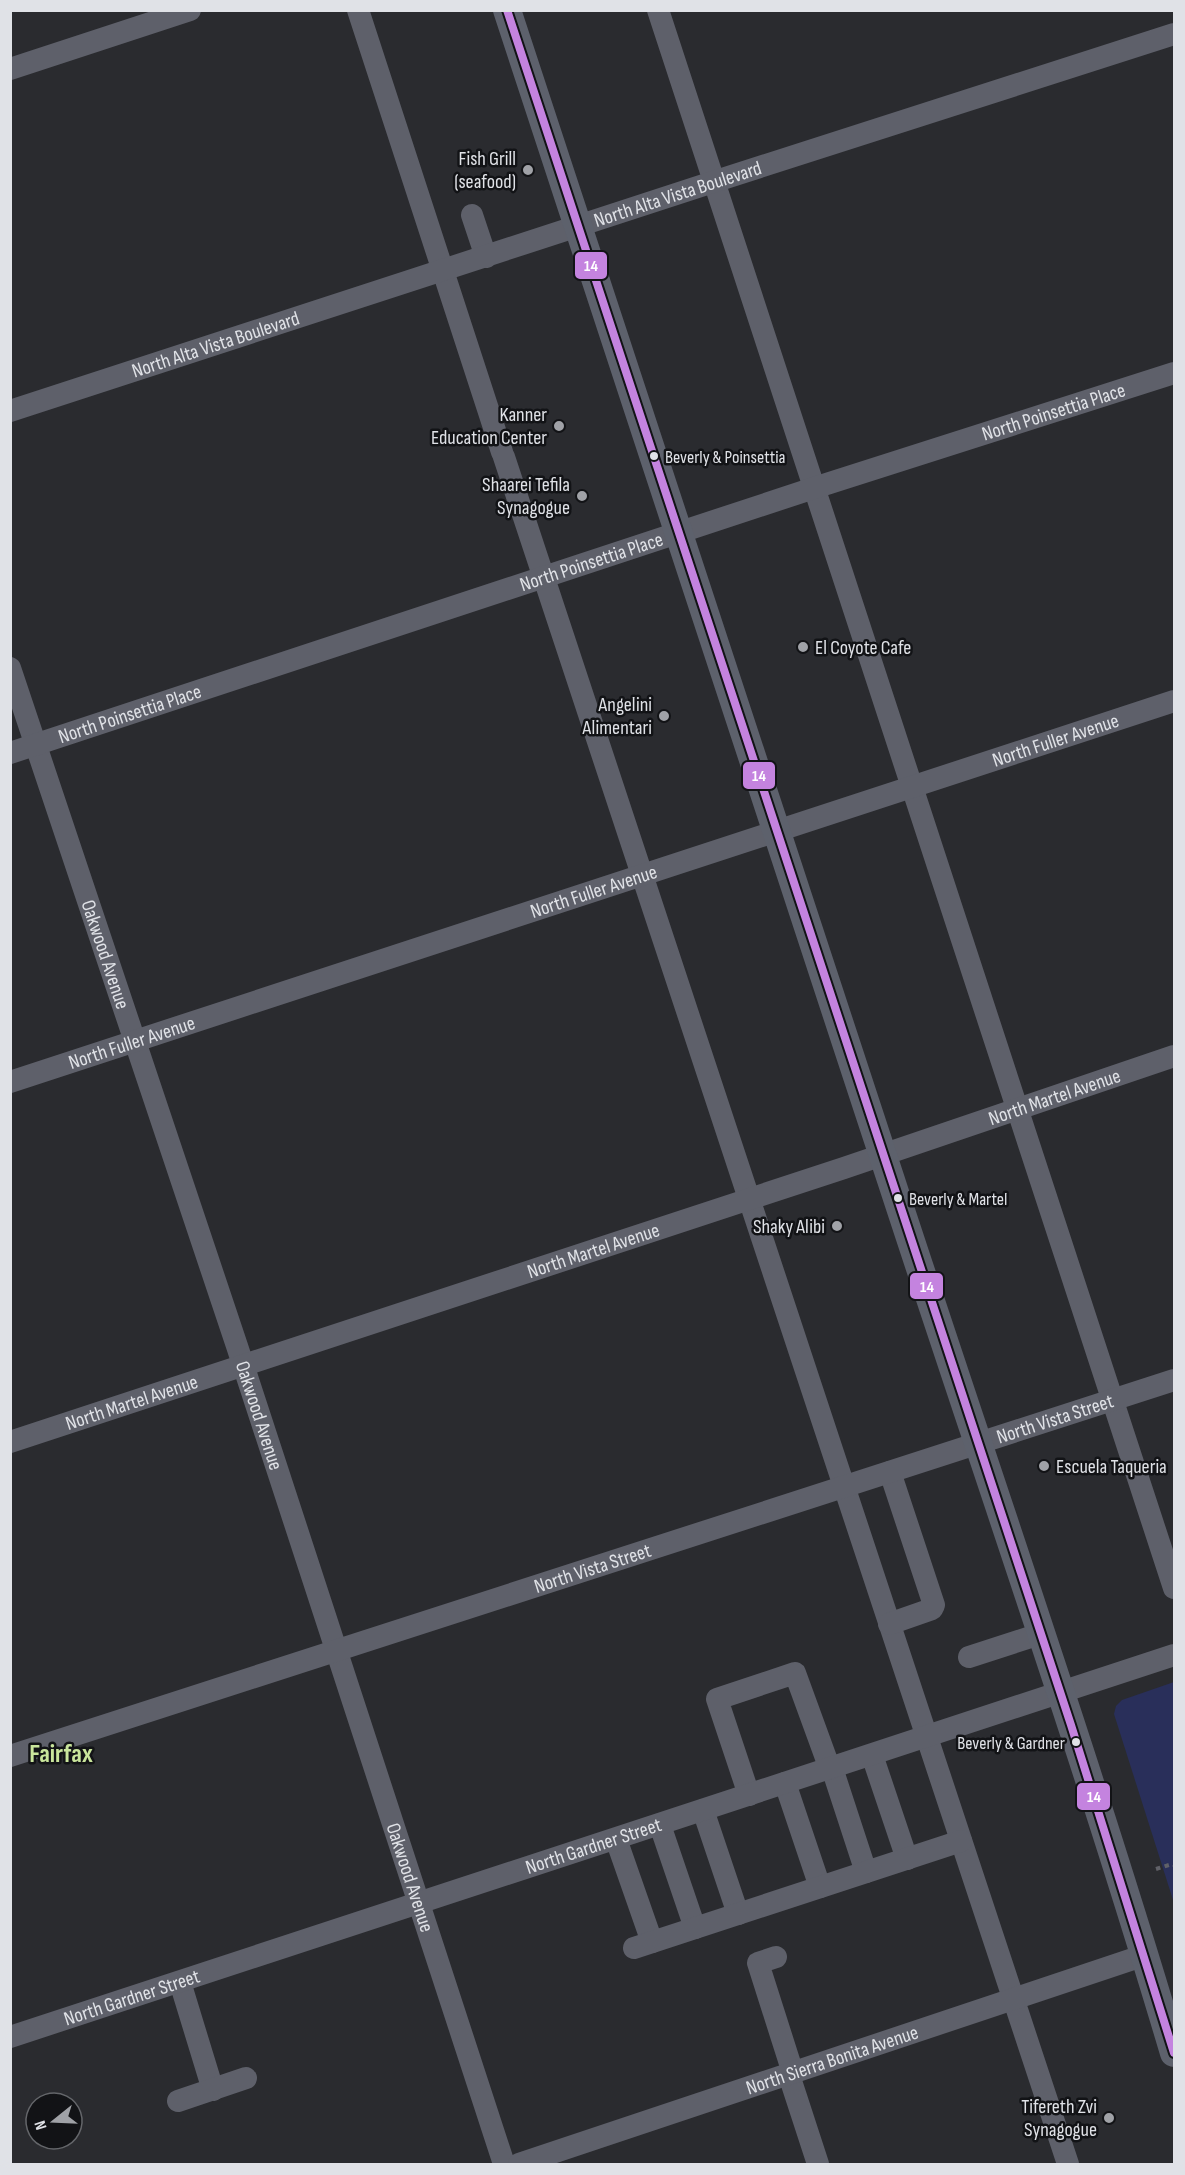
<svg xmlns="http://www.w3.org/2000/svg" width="1185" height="2175" font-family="'Sofia Sans Condensed',sans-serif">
  <rect width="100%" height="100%" fill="#2a2b2f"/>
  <polygon fill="#292f5a" points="1174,1682 1174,1903 1114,1714 1116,1706 1122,1700"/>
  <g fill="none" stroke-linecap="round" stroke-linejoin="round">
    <polyline stroke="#606168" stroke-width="4" stroke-dasharray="4.5 4.5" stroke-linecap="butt" points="1156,1869 1172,1864 1174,1865"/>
    <g stroke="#5e606a" stroke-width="22">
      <polyline points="358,10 502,452"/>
      <polyline points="658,10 1174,1588"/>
      <polyline points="10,69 190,10"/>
      <polyline points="472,215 486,257"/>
      <path id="s1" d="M10,411L713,182L1174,34"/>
      <polyline points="504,457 1068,2164"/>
      <path id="s2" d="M10,668L237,1346L504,2164"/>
      <path id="s3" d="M10,753L814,488L1174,373"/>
      <path id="s4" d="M10,1082L1174,701"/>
      <path id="s5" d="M10,1442L844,1168L1174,1056"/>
      <polyline points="889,1624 932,1609 934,1605 890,1472"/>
      <polyline points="969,1657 1040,1634"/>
      <polyline points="872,1755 907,1859"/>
      <path id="s6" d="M10,1756L1174,1380"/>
      <polyline points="832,1768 866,1872"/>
      <polyline points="785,1783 820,1887"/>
      <polyline points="749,1795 717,1699 795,1673 830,1769"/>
      <polyline points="703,1810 738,1914"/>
      <polyline points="660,1825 695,1928"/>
      <polyline points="616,1839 652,1942"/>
      <polyline points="634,1948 961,1841"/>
      <polyline points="776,1957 758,1963 793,2073"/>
      <polyline points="180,1982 213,2090"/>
      <path id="s7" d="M10,2037L1174,1655"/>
      <polyline points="789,2075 818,2164"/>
      <polyline points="178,2101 246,2078"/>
      <path id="s8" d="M519,2164L1145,1955"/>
    </g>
    <path stroke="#5d616c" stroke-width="28" d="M507,10C634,401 765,790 891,1180C986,1471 1087,1760 1174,2053"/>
    <defs>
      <polyline id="bus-1" points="507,10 1071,1725 1174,2053"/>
    </defs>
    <use href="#bus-1" stroke="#121316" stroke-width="12"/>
    <use href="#bus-1" stroke="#c483df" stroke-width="8"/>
  </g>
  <g fill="#a0a2a7" stroke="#121316" stroke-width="2">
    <circle cx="528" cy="170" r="6"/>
    <circle cx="559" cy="426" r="6"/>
    <circle cx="582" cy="496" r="6"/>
    <circle cx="803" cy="647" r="6"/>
    <circle cx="664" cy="716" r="6"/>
    <circle cx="837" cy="1226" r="6"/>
    <circle cx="1044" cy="1466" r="6"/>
    <circle cx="1109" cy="2118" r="6"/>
  </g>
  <g fill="#e0e2e7" stroke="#121316" stroke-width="2">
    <circle cx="654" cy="456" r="5"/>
    <circle cx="898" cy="1198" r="5"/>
    <circle cx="1076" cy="1742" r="5"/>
  </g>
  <g text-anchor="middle" stroke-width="5" stroke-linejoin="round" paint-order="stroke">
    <g font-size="18" fill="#e0e2e7" stroke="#121316" text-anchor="start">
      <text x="665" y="463">Beverly &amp; Poinsettia</text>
      <text x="909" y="1205">Beverly &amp; Martel</text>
      <text x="1065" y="1749" text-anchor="end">Beverly &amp; Gardner</text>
    </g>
    <g font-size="20" fill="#e0e2e7" stroke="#121316" text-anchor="end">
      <text x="516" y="165">Fish Grill<tspan x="516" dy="23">(seafood)</tspan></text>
      <text x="547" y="421">Kanner<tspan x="547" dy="23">Education Center</tspan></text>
      <text x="570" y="491">Shaarei Tefila<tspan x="570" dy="23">Synagogue</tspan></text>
      <text x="815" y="654" text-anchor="start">El Coyote Cafe</text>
      <text x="652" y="711">Angelini<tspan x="652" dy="23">Alimentari</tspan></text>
      <text x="825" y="1233">Shaky Alibi</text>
      <text x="1056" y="1473" text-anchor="start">Escuela Taqueria</text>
      <text x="1097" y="2113">Tifereth Zvi<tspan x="1097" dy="23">Synagogue</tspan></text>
    </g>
    <g font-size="20" fill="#e0e2e7" stroke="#121316">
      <text dy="7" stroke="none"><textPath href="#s1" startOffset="702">North Alta Vista Boulevard</textPath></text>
      <text dy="7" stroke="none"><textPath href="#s1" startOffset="216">North Alta Vista Boulevard</textPath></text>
      <text dy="7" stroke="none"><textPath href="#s3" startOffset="1098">North Poinsettia Place</textPath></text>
      <text dy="7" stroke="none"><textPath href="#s3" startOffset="612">North Poinsettia Place</textPath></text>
      <text dy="7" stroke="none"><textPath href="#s3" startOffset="126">North Poinsettia Place</textPath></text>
      <text dy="7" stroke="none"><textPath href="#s4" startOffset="1100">North Fuller Avenue</textPath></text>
      <text dy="7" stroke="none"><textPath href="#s4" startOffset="614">North Fuller Avenue</textPath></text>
      <text dy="7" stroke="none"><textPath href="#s2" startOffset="302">Oakwood Avenue</textPath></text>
      <text dy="7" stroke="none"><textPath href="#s4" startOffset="128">North Fuller Avenue</textPath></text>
      <text dy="7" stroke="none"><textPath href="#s5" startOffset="1100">North Martel Avenue</textPath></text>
      <text dy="7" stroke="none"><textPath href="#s5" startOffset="614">North Martel Avenue</textPath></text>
      <text dy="7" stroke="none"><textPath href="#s5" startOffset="128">North Martel Avenue</textPath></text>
      <text dy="7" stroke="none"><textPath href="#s2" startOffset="788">Oakwood Avenue</textPath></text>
      <text dy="7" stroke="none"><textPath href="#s6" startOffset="1098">North Vista Street</textPath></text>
      <text dy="7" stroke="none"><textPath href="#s6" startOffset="612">North Vista Street</textPath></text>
      <text dy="7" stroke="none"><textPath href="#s7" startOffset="614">North Gardner Street</textPath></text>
      <text dy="7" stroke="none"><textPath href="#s2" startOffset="1274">Oakwood Avenue</textPath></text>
      <text dy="7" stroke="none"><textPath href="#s7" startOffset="128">North Gardner Street</textPath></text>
      <text dy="7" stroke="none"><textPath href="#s8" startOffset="330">North Sierra Bonita Avenue</textPath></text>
    </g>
    <g font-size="26" font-weight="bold" fill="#c9e59c" stroke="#121316">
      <text x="61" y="1762">Fairfax</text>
    </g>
  </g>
  <g stroke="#121316" stroke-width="2">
    <rect x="574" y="251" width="34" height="29" rx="6" fill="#c483df"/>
    <rect x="742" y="761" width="34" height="29" rx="6" fill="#c483df"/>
    <rect x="909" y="1272" width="35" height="28" rx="6" fill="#c483df"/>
    <rect x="1076" y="1782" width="35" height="29" rx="6" fill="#c483df"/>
  </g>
  <g font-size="16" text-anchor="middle" font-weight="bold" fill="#fff">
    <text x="591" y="271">14</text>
    <text x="759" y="781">14</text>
    <text x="927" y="1292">14</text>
    <text x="1094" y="1802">14</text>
  </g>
  <rect width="1185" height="2175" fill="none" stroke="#e0e2e7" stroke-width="24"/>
  <g transform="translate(54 2121) rotate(252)"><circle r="28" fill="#121316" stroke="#64666a" stroke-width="1.5"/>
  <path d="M0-4.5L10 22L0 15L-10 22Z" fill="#a0a2a7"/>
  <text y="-9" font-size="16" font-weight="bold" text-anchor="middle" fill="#e0e2e7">N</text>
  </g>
</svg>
